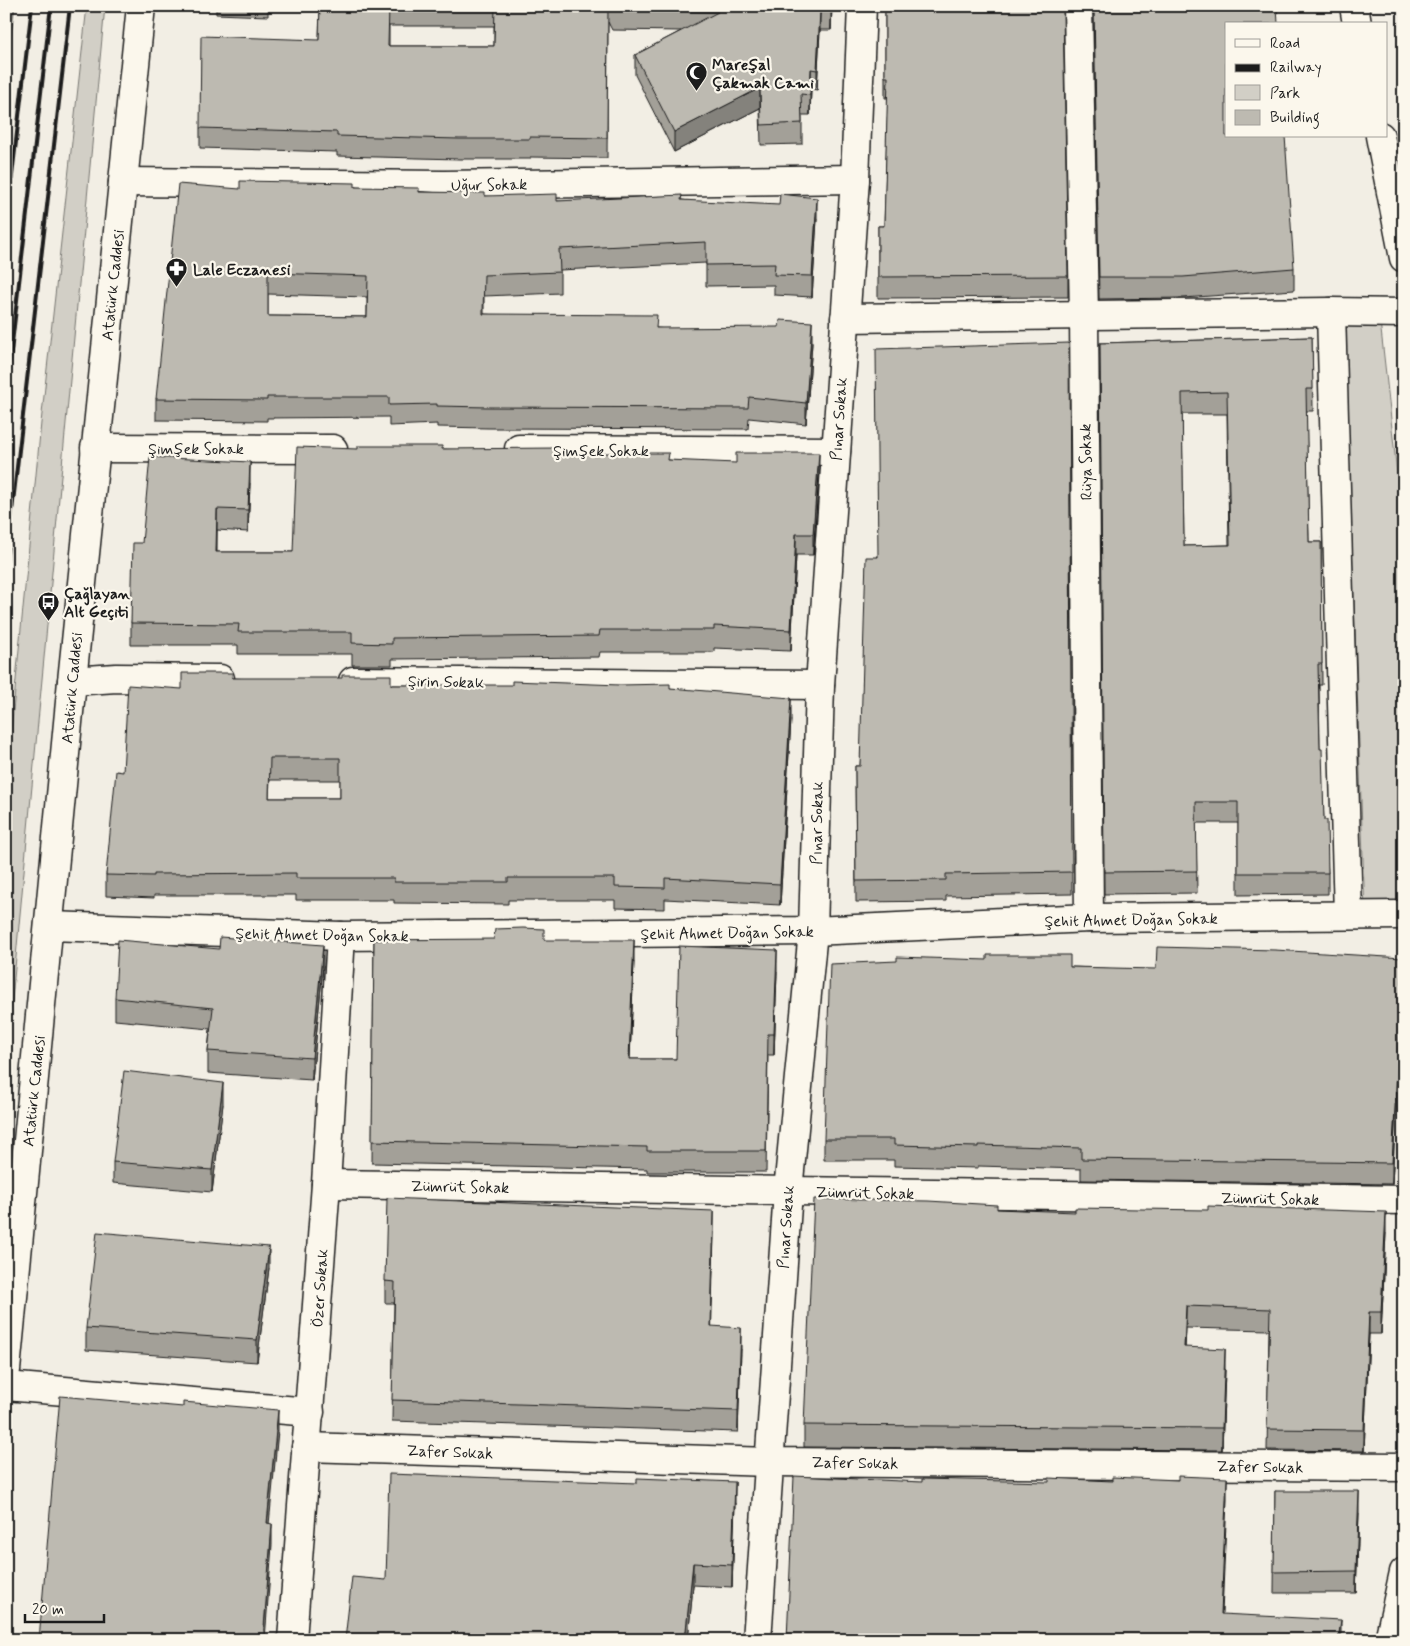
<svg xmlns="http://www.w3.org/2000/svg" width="1410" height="1646" font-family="Mynerve,sans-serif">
  <rect width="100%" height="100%" fill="#f2eee4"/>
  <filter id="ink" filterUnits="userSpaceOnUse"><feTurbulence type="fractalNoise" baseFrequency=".02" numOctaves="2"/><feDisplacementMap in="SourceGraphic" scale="10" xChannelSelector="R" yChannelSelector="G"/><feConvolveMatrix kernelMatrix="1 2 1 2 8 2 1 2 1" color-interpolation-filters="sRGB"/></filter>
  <g filter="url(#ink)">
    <g fill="#d2cfc6" stroke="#777671">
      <polygon points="87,6 105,6 6,1064 6,783 41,423"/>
      <polygon points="1379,312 1404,536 1404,915 1365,915 1344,313"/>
    </g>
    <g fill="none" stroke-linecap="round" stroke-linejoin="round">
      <defs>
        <g id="minor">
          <polyline points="1078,6 1084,316 1089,918"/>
          <polyline points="123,182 444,185 855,179"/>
          <polyline points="1331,312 1348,915"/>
          <polyline points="845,318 1331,312 1404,313"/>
          <polyline points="95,448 333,449"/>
          <polyline points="519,449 836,451"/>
          <polyline points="72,681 116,678 220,679"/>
          <polyline points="353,681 820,685"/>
          <polyline points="49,926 341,936 813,931 1089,918 1404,915"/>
          <polyline points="326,1184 1404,1200"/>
          <polyline points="6,1386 310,1412"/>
          <polyline points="306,1447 769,1462 1404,1467"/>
          <polyline points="292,1640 326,1184 341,936"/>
          <polyline points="757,1640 788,1191 813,931 820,685 855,179 862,6"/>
        </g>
        <g id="major">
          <polyline points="1354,6 1357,24"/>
          <polyline points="1380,136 1404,258"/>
          <polyline points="6,1370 72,681 141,6"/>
          <polyline points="1389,1640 1404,1572"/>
        </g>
      </defs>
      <use href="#minor" stroke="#1c1c1c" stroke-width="31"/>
      <use href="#major" stroke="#1c1c1c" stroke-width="31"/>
      <use href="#minor" stroke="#fbf7ec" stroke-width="28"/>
      <use href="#major" stroke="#fbf7ec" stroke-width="28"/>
      <g stroke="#1c1c1c" stroke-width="4">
        <polyline points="6,61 13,6"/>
        <polyline points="6,226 32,6"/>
        <polyline points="6,395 51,6"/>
        <polyline points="6,563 70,6"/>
      </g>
    </g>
    <g fill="#a3a098" stroke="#1c1c1c" fill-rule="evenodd">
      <polygon points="216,6 268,6 268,16 216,14"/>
      <path d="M320,6H832L831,30H820L817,90L811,89L810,115H802V144L761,145L760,108L674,152L635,75V55L681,31L612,30L608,22L607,158L530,157V159H459L337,156V152L200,148V128L319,40ZM389,26H494V46H389Z"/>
      <polygon points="885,6 1068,276 1068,297 878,298 878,226 884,226 888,98 885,98"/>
      <polygon points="1094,9 1294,268 1294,290 1183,298 1099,299"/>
      <path d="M355,187L557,201L682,200L817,219L812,297L774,295V285L706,286V263L560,270V293L484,296V314L657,328L812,343L806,424L749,418L748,429L488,428L437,427V424L389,426V417L267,418V421L156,420V399L240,189ZM268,294L367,297V317L268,316Z"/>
      <path d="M1312,337L1313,411H1306L1309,542H1321L1322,685H1319L1320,749L1324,820L1328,873V894L1238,895V823H1196L1197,893L1104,894L1100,343ZM1182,414H1227L1229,545L1184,546Z"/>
      <polygon points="1069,343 1072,894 946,896 946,901 856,902 855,766 860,766 877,557"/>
      <polygon points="358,449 442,449 556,453 669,460 819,475 813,555 796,555 791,651 714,648 714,652 600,652 599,657 392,659 392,665 352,665 352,654 238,654 238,645 131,645 131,623 142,543 250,483 248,532 217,530 217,552 293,552"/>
      <path d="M232,678L391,685L670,688L791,719L780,905L665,899V909L615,908V900H508V904L394,903V900H296V895H154V898L106,896V875L123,772L182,689ZM270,780H340V798H269Z"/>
      <polygon points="374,940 544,940 634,961 630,1059 676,1059 777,972 774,1055 768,1055 766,1172 647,1172 647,1169 372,1163"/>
      <polygon points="323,966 312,1080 208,1073 208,1051 210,1029 115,1020 115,998"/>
      <polygon points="1070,967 1403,979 1392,1184 1081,1180 1081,1169 978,1166 978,1168 894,1166 894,1160 824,1160 824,1139"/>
      <polygon points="223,1104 212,1192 113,1183 113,1162"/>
      <polygon points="997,1209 1386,1233 1381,1334 1369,1334 1364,1451 1267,1450 1269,1330 1186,1328 1185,1347 1225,1370 1222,1450 804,1447 804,1425"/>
      <polygon points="714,1232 711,1326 741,1349 738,1432 392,1421 394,1303 385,1303 385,1281"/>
      <polygon points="269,1268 257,1362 86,1350 86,1328"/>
      <polygon points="1275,1491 1359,1513 1356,1593 1274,1593"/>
      <polygon points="735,1503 732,1587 693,1585 688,1640 345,1640 386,1580"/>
    </g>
    <g fill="#84827c" stroke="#1c1c1c">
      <polygon points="831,6 832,6 831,30"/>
      <polygon points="820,10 820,30 817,90 817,70"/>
      <polygon points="811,69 811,89 810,115 810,95"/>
      <polygon points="760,88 760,108 674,152 674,132"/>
      <polygon points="817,198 817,219 812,297 812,276"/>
      <polygon points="812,322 812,343 806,424 806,403"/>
      <polygon points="819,453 819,475 813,555 813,534"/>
      <polygon points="250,462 250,483 248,532 248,510"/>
      <polygon points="217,509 217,530 216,573 216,552"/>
      <polygon points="796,534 796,555 791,651 791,630"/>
      <polygon points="791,698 791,719 780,905 780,884"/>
      <polygon points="634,940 634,961 629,1081 629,1059"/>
      <polygon points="323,945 323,966 312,1080 312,1058"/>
      <polygon points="777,950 777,972 774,1055 774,1034"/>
      <polygon points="1403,958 1403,979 1392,1184 1392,1163"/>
      <polygon points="223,1083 223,1104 212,1192 212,1170"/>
      <polygon points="714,1211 714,1232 711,1348 711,1326"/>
      <polygon points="1386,1212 1386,1233 1381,1334 1381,1312"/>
      <polygon points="269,1247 269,1268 257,1362 257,1340"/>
      <polygon points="1186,1306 1186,1328 1184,1368 1184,1347"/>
      <polygon points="1369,1312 1369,1334 1364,1451 1364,1430"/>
      <polygon points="741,1328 741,1349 738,1432 738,1411"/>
      <polygon points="1225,1349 1225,1370 1222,1450 1222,1428"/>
      <polygon points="278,1410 278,1431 267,1545 267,1523"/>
      <polygon points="1227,1478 1227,1500 1221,1636 1221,1614"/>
      <polygon points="735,1482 735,1503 732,1587 732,1565"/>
      <polygon points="1359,1491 1359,1513 1356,1593 1356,1571"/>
      <polygon points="272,1524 272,1545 265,1640 263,1640"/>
      <polygon points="693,1563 693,1585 688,1640 685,1640"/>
      <polygon points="1341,1620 1341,1640 1338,1640"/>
    </g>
    <g fill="#bdbab1" stroke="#1c1c1c" fill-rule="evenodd">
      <polygon points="320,6 389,6 388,46 494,46 495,6 608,6 607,138 530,137 530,139 459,139 337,136 337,132 200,128 201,36 319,40"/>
      <polygon points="610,6 831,6 831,10 820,10 817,70 811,69 810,95 801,94 802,123 761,125 760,88 674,132 635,55 718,12 612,10"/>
      <polygon points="885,6 1059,6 1059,11 1063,11 1068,276 878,277 878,226 884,226 888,77 885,77"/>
      <polygon points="1100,6 1277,6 1278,24 1226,24 1226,136 1285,136 1294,268 1183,277 1099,277 1094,9 1099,9"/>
      <path d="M240,181L355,183V187L419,188V192L485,193V196L557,194V201L682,195L681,200L779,205L780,194L817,198L812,276L774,275L775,264L706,265V242L559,249L560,272L484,275L483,314L657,315L656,328L779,327L780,320L812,322L806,403L749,397L748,408L488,407L437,406V404L389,405V397H267V400L156,399L178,184L240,189ZM268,273L368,276L367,317L268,316Z"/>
      <path d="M1312,337L1313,389H1306L1309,542H1321L1322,664H1318L1320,749H1322L1324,820H1327L1328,873H1238V802H1196L1197,871L1104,872L1100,343ZM1227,392L1230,545L1184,546L1182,393Z"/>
      <polygon points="1069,343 1072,872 946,874 946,880 856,881 855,766 860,766 866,557 878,557 876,349"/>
      <polygon points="358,446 442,446 442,449 556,448 556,453 669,453 668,460 736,463 736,453 819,453 813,534 796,534 791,630 714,626 714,630 600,630 599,636 392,638 392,644 352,643 352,632 238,632 239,624 131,623 133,543 142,543 150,457 250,462 248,510 217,509 216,552 293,552 297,447 358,449"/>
      <path d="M182,673H232V678H342V675H391V685H512V681L620,685L670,684V688L791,698L780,884L665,878V888L615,887V878H508V882H394V878H296V873L154,874V876L106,875L116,771L123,772L128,685L182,689ZM270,758H340V798H269Z"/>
      <polygon points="523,928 544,929 544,940 634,940 629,1059 676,1059 679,946 777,950 774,1034 768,1034 766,1151 647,1151 647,1147 372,1141 374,940 494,939 495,929"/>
      <polygon points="220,937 323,945 312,1058 208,1051 213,1008 115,998 118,940 219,949"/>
      <polygon points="1157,947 1275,950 1403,958 1392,1163 1081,1159 1081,1148 978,1145 978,1147 894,1145 894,1139 824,1139 830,964 897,961 897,957 987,960 987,955 1070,955 1070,967 1156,969"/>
      <polygon points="124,1071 223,1083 212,1170 113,1162"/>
      <polygon points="387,1198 714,1211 711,1326 741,1328 738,1411 392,1400 395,1282 385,1281"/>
      <polygon points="814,1199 928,1201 997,1205 997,1209 1075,1212 1075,1208 1208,1210 1208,1206 1386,1212 1381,1312 1369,1312 1364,1430 1267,1429 1270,1309 1186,1306 1184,1347 1225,1349 1222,1428 804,1425"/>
      <polygon points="97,1232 269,1247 257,1340 86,1328"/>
      <polygon points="60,1396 183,1407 183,1402 278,1410 267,1523 272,1524 263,1640 39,1640"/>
      <polygon points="389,1474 637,1483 637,1478 735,1482 732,1565 693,1563 685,1640 345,1640 352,1577 386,1580"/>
      <polygon points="794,1476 922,1482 922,1479 1049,1482 1049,1478 1112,1481 1112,1477 1178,1480 1178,1476 1227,1478 1221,1614 1341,1620 1338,1640 787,1640"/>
      <polygon points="1275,1491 1359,1491 1356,1571 1274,1572"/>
    </g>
  </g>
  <defs>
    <symbol id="mosque-pin" viewBox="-11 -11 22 30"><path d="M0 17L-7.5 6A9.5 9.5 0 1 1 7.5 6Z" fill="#1c1c1c" stroke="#fbf7ec"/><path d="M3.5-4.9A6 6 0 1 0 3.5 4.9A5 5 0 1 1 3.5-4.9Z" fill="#fff"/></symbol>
    <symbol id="pharmacy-pin" viewBox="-11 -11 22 30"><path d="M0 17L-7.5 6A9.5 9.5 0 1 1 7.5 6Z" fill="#1c1c1c" stroke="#fbf7ec"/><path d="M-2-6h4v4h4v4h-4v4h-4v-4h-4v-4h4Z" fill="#fff"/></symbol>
    <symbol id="bus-pin" viewBox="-11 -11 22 30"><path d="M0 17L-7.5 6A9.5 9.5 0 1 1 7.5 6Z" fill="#1c1c1c" stroke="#fbf7ec"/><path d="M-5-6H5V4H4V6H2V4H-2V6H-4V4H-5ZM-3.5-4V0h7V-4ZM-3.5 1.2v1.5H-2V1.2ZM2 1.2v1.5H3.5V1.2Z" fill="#fff"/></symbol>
  </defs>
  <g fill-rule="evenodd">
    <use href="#mosque-pin" x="684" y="60" width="25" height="34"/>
    <use href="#pharmacy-pin" x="164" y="256" width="25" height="34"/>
    <use href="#bus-pin" x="36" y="590" width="25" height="34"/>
  </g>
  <g text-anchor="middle" stroke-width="4.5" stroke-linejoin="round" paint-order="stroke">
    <g font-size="16" font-weight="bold" fill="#1c1c1c" stroke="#fbf7ec" text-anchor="start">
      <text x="712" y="70">Mareşal<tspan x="712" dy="18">Çakmak Cami</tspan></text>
      <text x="193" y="275">Lale Eczanesi</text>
      <text x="64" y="599">Çağlayan<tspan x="64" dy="18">Alt Geçiti</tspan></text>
    </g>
    <g font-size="16" fill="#1c1c1c" stroke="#fbf7ec">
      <text transform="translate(489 184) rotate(-1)" y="6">Uğur Sokak</text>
      <text transform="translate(112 285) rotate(-84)" y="6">Atatürk Caddesi</text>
      <text transform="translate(838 419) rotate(-86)" y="6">Pınar Sokak</text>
      <text x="196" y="454">Şimşek Sokak</text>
      <text x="601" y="456">Şimşek Sokak</text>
      <text transform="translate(1085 462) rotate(-91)" y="6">Rüya Sokak</text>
      <text transform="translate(446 681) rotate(1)" y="6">Şirin Sokak</text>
      <text transform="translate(71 688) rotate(-85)" y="6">Atatürk Caddesi</text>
      <text transform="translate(816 823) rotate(-89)" y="6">Pınar Sokak</text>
      <text transform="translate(1131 919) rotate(-1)" y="6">Şehit Ahmet Doğan Sokak</text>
      <text transform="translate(727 932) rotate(-1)" y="6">Şehit Ahmet Doğan Sokak</text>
      <text transform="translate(322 934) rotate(1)" y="6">Şehit Ahmet Doğan Sokak</text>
      <text transform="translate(33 1091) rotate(-84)" y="6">Atatürk Caddesi</text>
      <text transform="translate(460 1186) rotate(1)" y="6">Zümrüt Sokak</text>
      <text transform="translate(865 1192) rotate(1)" y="6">Zümrüt Sokak</text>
      <text transform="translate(1270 1198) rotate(1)" y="6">Zümrüt Sokak</text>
      <text transform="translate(785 1227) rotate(-86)" y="6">Pınar Sokak</text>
      <text transform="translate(319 1288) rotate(-86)" y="6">Özer Sokak</text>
      <text transform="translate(450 1451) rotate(2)" y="6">Zafer Sokak</text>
      <text transform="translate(855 1462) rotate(1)" y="6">Zafer Sokak</text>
      <text transform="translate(1260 1466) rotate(1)" y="6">Zafer Sokak</text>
    </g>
  </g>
  <rect width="1410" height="1646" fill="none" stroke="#fbf7ec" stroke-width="25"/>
  <rect x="12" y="12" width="1385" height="1621" fill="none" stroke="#1c1c1c" stroke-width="2" filter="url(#ink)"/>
  <rect x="1225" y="22" width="162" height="115" fill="#fbf7ec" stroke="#a29f99"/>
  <rect x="1235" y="39" width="25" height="8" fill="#fbf7ec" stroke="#a29f99"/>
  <text x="1270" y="48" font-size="15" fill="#1c1c1c">Road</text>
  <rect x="1235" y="64" width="25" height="8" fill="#1c1c1c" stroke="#a29f99"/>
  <text x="1270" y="72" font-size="15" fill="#1c1c1c">Railway</text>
  <rect x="1235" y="85" width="25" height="15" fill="#d2cfc6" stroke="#a29f99"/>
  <text x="1270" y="98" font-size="15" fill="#1c1c1c">Park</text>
  <rect x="1235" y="110" width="25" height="15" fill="#bdbab1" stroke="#a29f99"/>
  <text x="1270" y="122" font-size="15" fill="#1c1c1c">Building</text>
  <path d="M25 1614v8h79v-8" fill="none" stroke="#1c1c1c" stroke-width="2.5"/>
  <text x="32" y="1614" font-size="15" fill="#1c1c1c" stroke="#fbf7ec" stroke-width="4" paint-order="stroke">20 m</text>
</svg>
